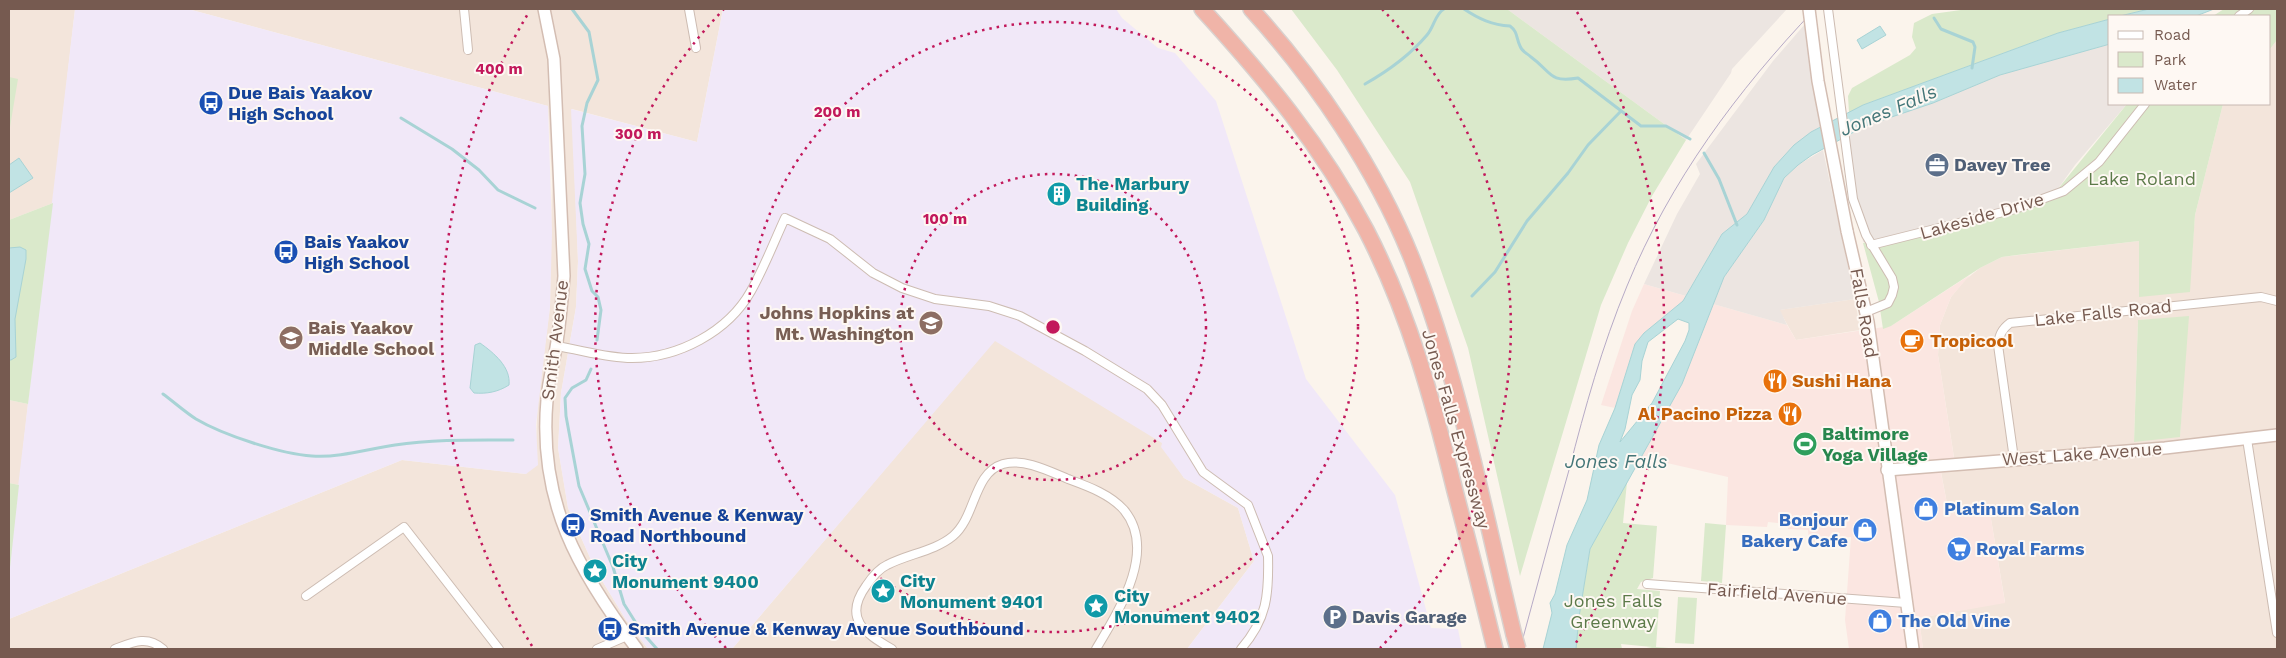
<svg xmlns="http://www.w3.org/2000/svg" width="2286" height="658" font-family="'Work Sans',sans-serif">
  <rect width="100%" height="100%" fill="#fbf4ec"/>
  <g fill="#f3e5db" fill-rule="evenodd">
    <polygon points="9,9 75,9 53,203 9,220"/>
    <polygon points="188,9 723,9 697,142 572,109 578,261 576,307 561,393 558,448 568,508 595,569 626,620 648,649 9,649 9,619 402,460 526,474 536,442 538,398 550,307 552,180 548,106"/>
    <path d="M2277,40V649H1923L1919,618L2005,602L1989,507L1949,514L1941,472L1956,470L1938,355L1940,325L1951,297L1965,280L1980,268L2002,257L2139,241L2189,292L2195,215L2223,104H2270V49ZM2188,317L2180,436L2134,441L2138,320Z"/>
    <polygon points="1855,299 1860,330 1796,340 1779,310"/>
    <polygon points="995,340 1163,443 1184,478 1238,508 1254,561 1187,649 732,649"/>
    <polygon points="9,400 28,404 19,485 9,483"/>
  </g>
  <g fill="#fbe6e1">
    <polygon points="1970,275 1951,297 1940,325 1938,355 1956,471 1941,473 1949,514 1989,507 2005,603 1919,618 1923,649 1849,649 1845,620 1851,537 1809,543 1808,530 1788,529 1788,524 1768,522 1767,527 1726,525 1728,477 1641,457 1682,384 1713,304 1787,325 1796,340 1891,326"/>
    <polygon points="1644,284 1686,296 1683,301 1644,333 1635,344 1615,408 1601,405 1632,311"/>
  </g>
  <g fill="#ece5e1">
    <polygon points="1507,9 1787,9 1732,69 1731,73 1686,140"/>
    <polygon points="1805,24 1812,81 1820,127 1811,132 1774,167 1747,214 1722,234 1686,296 1644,284 1677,214 1700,174 1696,164 1773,61"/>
    <polygon points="2110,44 2110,104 2127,104 2075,165 2057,190 1993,211 1863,242 1848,136 1865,126 1933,103 2000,75"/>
    <polygon points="1823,150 1855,299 1780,310 1787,325 1713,304 1724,277 1764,220 1784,178 1798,165"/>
  </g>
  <g fill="#f1e8f8">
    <polygon points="75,9 188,9 548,106 552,233 550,307 536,425 538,465 526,474 402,460 9,619 9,577 13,529"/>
    <polygon points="723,9 1116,9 1122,18 1158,48 1175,53 1216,101 1306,379 1395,495 1431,628 1458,629 1462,649 1187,649 1254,561 1238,508 1184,478 1161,447 1162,443 995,341 732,649 648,649 626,620 595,569 568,508 558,448 561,393 576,307 578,261 571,109 697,142"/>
  </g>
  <g fill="#dae9cb">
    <polygon points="1291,9 1507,9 1686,140 1652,196 1628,243 1601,305 1520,576 1468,348 1410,182 1337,70"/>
    <polygon points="1968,9 2149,9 2120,16 2110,16 2110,19 2058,33 1863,105 1849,113 1848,96 1852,88 1910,55 1916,48 1912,37 1914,23 1932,14"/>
    <polygon points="2224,9 2277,9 2277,40 2270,49 2270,16 2213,16"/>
    <polygon points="9,77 18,79 9,133"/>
    <polygon points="2127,104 2223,104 2195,215 2190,292 2139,297 2139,241 2017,255 2002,257 1980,268 1891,326 1883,329 1879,302 1863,243 1993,211 2057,190"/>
    <polygon points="53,203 28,404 9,400 9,220"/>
    <polygon points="2189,316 2180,437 2134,442 2138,320"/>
    <polygon points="1627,482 1623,523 1657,526 1653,578 1641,582 1637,589 1660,591 1656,647 1681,649 1641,649 1652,647 1621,644 1622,649 1576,649 1579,617 1590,549"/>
    <polygon points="9,483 19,485 9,577"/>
    <polygon points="1705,523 1726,525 1722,583 1701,581"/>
    <polygon points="1678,597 1697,598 1694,644 1675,643"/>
  </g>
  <g fill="#c1e3e4" stroke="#a8d3d5" fill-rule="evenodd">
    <polygon points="2149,9 2214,9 2196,16 2120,16"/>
    <path d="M2110,19V44L2000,75L1933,103L1865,126L1812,155L1798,165L1784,178L1764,220L1724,277L1682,384L1590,549L1579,617L1576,649H1543L1552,613L1550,603L1555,594L1567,545L1587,500L1599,445L1615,408L1635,344L1644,333L1683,301L1722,234L1747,214L1774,167L1794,145L1811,132L1863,105L2058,33ZM1678,319L1689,323V330L1685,341L1652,403L1620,442L1625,429L1632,395L1640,380L1642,361L1648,342Z"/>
    <polygon points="1880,26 1886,35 1862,49 1857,40"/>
    <polygon points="19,158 33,178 9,193 9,165"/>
    <polygon points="20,247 26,250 26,259 15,319 16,357 11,360 9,360 9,248"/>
    <path d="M480,343C494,353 511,367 509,385C498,392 487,394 474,393L470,388L475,345Z"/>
  </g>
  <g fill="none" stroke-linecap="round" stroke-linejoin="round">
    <g stroke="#a8d3d5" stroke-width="3">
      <polyline points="572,9 589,32 598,80 587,103 582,126 585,174 580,203 583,224 589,244 585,269 592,291 598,297 601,310 597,340"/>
      <path d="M1464,9C1479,19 1492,25 1510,26C1518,32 1516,38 1520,46C1522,52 1527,53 1531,57C1552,72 1548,83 1578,78L1641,126H1666L1690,139"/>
      <polyline points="1934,18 1941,29 1973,42 1975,47 1972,68"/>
      <path d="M1365,84C1388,71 1410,55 1427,35C1434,27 1435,14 1444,9"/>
      <polyline points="401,118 452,149 479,170 498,190 535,208"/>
      <polyline points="1704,153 1719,179 1737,225"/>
      <polyline points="1472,296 1495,272 1527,221 1568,173 1588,145 1621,111"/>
      <polyline points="591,369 586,380 572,388 565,398 566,416 579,486 613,567 624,604 641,631 657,649"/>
      <path d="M163,394C174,402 185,412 196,419C223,435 281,454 312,456C339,458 368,449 395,445C433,439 475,440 513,440"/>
    </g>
    <defs>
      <g id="street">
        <polyline points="464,9 468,50"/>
        <polyline points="689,9 696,48"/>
        <polyline points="1828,9 1853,199 1866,235 1892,278 1894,287 1892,295 1888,303 1866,312"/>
        <polyline points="2239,16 2249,9"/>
        <polyline points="1871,245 2015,209 2064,191 2099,162 2145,104"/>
        <path d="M556,346C582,350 606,358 632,358C678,358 728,332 751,291C764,268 774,242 785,218L830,239L873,273L902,288L935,299L989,306L1020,316L1085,351L1147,389L1162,405L1203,472L1248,505L1268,556C1269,595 1267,619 1241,649"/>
        <polyline points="2247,439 2277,633"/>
        <path d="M2014,459L1998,345C1999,335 2002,329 2010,323L2261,297L2277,301"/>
        <polyline points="1647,584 1906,603"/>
        <polyline points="306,596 404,527 499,649"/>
        <path d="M115,649C133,642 147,635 163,649"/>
        <polyline points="597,649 627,636"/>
        <path d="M892,649C864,633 843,618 866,586C872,577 878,569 887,565C908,554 935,551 953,536C976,517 973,473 1003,464C1024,458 1049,471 1068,479C1087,486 1110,494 1124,510C1158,551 1118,612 1096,649"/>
      </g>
      <g id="secondary">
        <path d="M544,9L554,59L564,276C562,300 560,324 556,348C553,365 548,382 547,400C538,501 578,571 637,649"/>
        <polyline points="1847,231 1868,322 1913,649"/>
        <polyline points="1887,470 2165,448 2277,435"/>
      </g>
      <g id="highway">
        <path d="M1202,9C1266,79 1321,145 1366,230C1409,313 1433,401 1455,491C1469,544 1482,596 1495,649"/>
        <path d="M1251,9C1316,80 1376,169 1412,259C1459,378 1484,511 1514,635"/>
      </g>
    </defs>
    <use href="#street" stroke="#cdbcb2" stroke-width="10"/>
    <use href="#secondary" stroke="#d3bdb2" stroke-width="14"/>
    <use href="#highway" stroke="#d9d1ce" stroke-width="18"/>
    <use href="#street" stroke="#fff" stroke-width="8"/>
    <use href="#secondary" stroke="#fff" stroke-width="11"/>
    <use href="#highway" stroke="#f0b4a8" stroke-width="15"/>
    <path stroke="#b6aac6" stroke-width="1" d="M1520,649C1536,590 1552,530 1569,470C1585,408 1602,346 1627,286C1670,181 1737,91 1815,9"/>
    <defs>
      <polyline id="secondary-bridge" points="1809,9 1818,81 1847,231"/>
      <polyline id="highway-bridge" points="1514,635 1518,649"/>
    </defs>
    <use href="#secondary-bridge" stroke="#d3bdb2" stroke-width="14" stroke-linecap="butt"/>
    <use href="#highway-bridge" stroke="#d9d1ce" stroke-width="18" stroke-linecap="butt"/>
    <use href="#secondary-bridge" stroke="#fff" stroke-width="11"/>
    <use href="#highway-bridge" stroke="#f0b4a8" stroke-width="15"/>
  </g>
  <g fill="none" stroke="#c2185b" stroke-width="2.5" stroke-dasharray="2.5 5">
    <circle cx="1053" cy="327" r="153"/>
    <circle cx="1053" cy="327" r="305"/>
    <path d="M726 648A458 458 0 0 1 724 9M1382 9A458 458 0 0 1 1380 648"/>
    <path d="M532 646A611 611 0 0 1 529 12M1577 12A611 611 0 0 1 1574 646"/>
  </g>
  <defs>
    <symbol id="bus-disc" viewBox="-11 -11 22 22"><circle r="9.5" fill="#1a4fb4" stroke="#fef8f3"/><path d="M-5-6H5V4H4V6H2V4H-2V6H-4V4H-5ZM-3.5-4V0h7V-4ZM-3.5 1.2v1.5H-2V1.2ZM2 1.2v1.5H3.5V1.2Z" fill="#fff"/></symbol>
    <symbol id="office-disc" viewBox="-11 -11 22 22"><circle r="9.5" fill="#5c6f8a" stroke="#fef8f3"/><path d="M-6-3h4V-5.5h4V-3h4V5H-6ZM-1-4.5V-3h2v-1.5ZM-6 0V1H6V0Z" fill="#fff"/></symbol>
    <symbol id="building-disc" viewBox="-11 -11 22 22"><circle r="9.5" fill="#0f9aa8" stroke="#fef8f3"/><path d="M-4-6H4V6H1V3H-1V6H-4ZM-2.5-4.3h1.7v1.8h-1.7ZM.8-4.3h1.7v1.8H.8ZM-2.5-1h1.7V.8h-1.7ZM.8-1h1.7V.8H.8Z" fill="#fff"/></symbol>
    <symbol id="university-disc" viewBox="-11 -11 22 22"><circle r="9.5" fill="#8d6e63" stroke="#fef8f3"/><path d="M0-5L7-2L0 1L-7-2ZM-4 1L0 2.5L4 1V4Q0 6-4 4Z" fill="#fff"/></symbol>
    <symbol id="school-disc" viewBox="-11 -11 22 22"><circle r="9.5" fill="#8d6e63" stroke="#fef8f3"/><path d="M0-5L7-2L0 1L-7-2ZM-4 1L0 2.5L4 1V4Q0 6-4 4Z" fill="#fff"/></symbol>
    <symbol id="cafe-disc" viewBox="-11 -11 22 22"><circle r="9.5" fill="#e8710a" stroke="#fef8f3"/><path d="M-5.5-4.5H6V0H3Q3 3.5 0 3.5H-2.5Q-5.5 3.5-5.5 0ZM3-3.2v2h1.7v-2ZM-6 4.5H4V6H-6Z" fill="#fff"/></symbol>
    <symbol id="restaurant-disc" viewBox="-11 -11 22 22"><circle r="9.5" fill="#e8710a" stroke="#fef8f3"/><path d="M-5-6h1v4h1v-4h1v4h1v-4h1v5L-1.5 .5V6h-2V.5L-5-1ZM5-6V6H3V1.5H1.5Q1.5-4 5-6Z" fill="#fff"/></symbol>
    <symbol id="stadium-disc" viewBox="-11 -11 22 22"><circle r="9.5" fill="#2e9e5b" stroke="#fef8f3"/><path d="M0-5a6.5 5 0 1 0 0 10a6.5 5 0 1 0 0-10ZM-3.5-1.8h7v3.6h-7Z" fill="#fff"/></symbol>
    <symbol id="shop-disc" viewBox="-11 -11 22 22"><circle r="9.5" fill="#3f7fe0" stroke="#fef8f3"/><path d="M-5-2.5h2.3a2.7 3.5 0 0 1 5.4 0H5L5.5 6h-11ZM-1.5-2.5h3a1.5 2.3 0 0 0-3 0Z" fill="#fff"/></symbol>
    <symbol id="supermarket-disc" viewBox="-11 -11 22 22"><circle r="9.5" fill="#3f7fe0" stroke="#fef8f3"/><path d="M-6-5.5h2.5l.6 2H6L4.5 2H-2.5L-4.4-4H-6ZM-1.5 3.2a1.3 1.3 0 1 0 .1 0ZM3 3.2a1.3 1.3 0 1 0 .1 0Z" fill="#fff"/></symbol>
    <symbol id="sight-disc" viewBox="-11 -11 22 22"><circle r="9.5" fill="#0f9aa8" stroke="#fef8f3"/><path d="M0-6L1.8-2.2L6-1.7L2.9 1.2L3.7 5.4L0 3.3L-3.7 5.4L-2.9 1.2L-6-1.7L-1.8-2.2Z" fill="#fff"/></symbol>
    <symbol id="parking-disc" viewBox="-11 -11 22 22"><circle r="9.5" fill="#5c6f8a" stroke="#fef8f3"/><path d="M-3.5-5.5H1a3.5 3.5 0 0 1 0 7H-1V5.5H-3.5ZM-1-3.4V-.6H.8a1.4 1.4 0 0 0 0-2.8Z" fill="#fff"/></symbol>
  </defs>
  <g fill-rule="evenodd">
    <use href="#bus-disc" x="197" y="89" width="28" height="28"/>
    <use href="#office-disc" x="1923" y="151" width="28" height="28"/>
    <use href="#building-disc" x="1045" y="180" width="28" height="28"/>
    <use href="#bus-disc" x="272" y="238" width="28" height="28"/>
    <use href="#university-disc" x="917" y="309" width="28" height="28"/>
    <use href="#school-disc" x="277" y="324" width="28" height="28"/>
    <use href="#cafe-disc" x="1898" y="327" width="28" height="28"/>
    <use href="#restaurant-disc" x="1761" y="367" width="28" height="28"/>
    <use href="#restaurant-disc" x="1776" y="400" width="28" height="28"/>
    <use href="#stadium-disc" x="1791" y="430" width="28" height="28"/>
    <use href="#shop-disc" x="1912" y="495" width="28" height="28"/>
    <use href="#bus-disc" x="559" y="511" width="28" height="28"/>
    <use href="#shop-disc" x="1851" y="516" width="28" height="28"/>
    <use href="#supermarket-disc" x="1945" y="535" width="28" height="28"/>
    <use href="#sight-disc" x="581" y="557" width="28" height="28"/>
    <use href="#sight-disc" x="869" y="577" width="28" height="28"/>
    <use href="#sight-disc" x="1082" y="592" width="28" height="28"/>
    <use href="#parking-disc" x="1321" y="603" width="28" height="28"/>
    <use href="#shop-disc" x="1866" y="607" width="28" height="28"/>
    <use href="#bus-disc" x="596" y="615" width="28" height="28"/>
  </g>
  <g text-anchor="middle" stroke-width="4" stroke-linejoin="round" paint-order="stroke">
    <g font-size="18" font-weight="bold" fill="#164399" stroke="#fef8f3" text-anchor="start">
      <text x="228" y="99">Due Bais Yaakov<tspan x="228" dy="21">High School</tspan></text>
      <text x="304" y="248">Bais Yaakov<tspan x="304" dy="21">High School</tspan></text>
      <text x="590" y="521">Smith Avenue &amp; Kenway<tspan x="590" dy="21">Road Northbound</tspan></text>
      <text x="628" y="635">Smith Avenue &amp; Kenway Avenue Southbound</text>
    </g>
    <g font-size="18" font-weight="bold" fill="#4e5e75" stroke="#fef8f3" text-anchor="start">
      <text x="1954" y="171">Davey Tree</text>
      <text x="1352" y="623">Davis Garage</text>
    </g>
    <g font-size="18" fill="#5c7a49" stroke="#fef8f3">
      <text x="2142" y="185">Lake Roland</text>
      <text x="1613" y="607">Jones Falls<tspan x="1613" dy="21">Greenway</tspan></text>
    </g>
    <g font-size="18" font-weight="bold" fill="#0d838f" stroke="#fef8f3" text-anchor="start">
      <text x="1076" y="190">The Marbury<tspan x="1076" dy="21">Building</tspan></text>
      <text x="612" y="567">City<tspan x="612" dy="21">Monument 9400</tspan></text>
      <text x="900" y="587">City<tspan x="900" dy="21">Monument 9401</tspan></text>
      <text x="1114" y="602">City<tspan x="1114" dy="21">Monument 9402</tspan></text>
    </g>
    <g font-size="18" fill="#765a50" stroke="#fef8f3">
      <text transform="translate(1982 216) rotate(-16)" y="6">Lakeside Drive</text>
      <text transform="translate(1864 313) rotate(80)" y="6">Falls Road</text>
      <text transform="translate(2103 313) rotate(-6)" y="6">Lake Falls Road</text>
      <text transform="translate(555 340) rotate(-83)" y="6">Smith Avenue</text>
      <text transform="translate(1456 429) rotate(74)" y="6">Jones Falls Expressway</text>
      <text transform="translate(2082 454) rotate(-4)" y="6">West Lake Avenue</text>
      <text transform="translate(1777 594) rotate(4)" y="6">Fairfield Avenue</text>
    </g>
    <g font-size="18" font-weight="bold" fill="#785e54" stroke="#fef8f3" text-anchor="end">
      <text x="914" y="319">Johns Hopkins at<tspan x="914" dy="21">Mt. Washington</tspan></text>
      <text x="308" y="334" text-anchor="start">Bais Yaakov<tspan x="308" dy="21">Middle School</tspan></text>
    </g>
    <g font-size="18" font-weight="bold" fill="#c56008" stroke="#fef8f3" text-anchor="start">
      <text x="1930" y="347">Tropicool</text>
      <text x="1792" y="387">Sushi Hana</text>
      <text x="1772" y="420" text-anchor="end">Al Pacino Pizza</text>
    </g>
    <g font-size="18" font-weight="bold" fill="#27864d" stroke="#fef8f3" text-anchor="start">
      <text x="1822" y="440">Baltimore<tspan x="1822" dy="21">Yoga Village</tspan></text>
    </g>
    <g font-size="18" font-weight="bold" fill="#366cbe" stroke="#fef8f3" text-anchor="start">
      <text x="1944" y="515">Platinum Salon</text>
      <text x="1848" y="526" text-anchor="end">Bonjour<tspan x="1848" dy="21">Bakery Cafe</tspan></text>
      <text x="1976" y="555">Royal Farms</text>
      <text x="1898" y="627">The Old Vine</text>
    </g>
    <g font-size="19" font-style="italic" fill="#447678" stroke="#fef8f3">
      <text transform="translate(1888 110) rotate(-23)" y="7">Jones Falls</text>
      <text x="1616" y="468">Jones Falls</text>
    </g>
  </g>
  <circle cx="1053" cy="327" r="8" fill="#c2185b" stroke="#fef8f3" stroke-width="2.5"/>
  <g font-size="15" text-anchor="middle" font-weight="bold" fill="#c2185b" stroke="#fef8f3" stroke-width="4" stroke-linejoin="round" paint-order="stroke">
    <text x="499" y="74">400 m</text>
    <text x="837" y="117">200 m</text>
    <text x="638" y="139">300 m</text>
    <text x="945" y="224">100 m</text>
  </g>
  <rect width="2286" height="658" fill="none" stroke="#765a50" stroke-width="20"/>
  <rect x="2108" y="15" width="162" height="90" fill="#fef8f3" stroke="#c8b9b2"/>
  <rect x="2118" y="31" width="25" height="8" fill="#ffffff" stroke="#c8b9b2"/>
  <text x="2154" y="40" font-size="15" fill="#765a50">Road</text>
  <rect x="2118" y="52" width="25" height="15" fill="#dae9cb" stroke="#c8b9b2"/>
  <text x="2154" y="65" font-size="15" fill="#765a50">Park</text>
  <rect x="2118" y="78" width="25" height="15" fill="#c1e3e4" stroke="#c8b9b2"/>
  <text x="2154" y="90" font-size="15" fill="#765a50">Water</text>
</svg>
